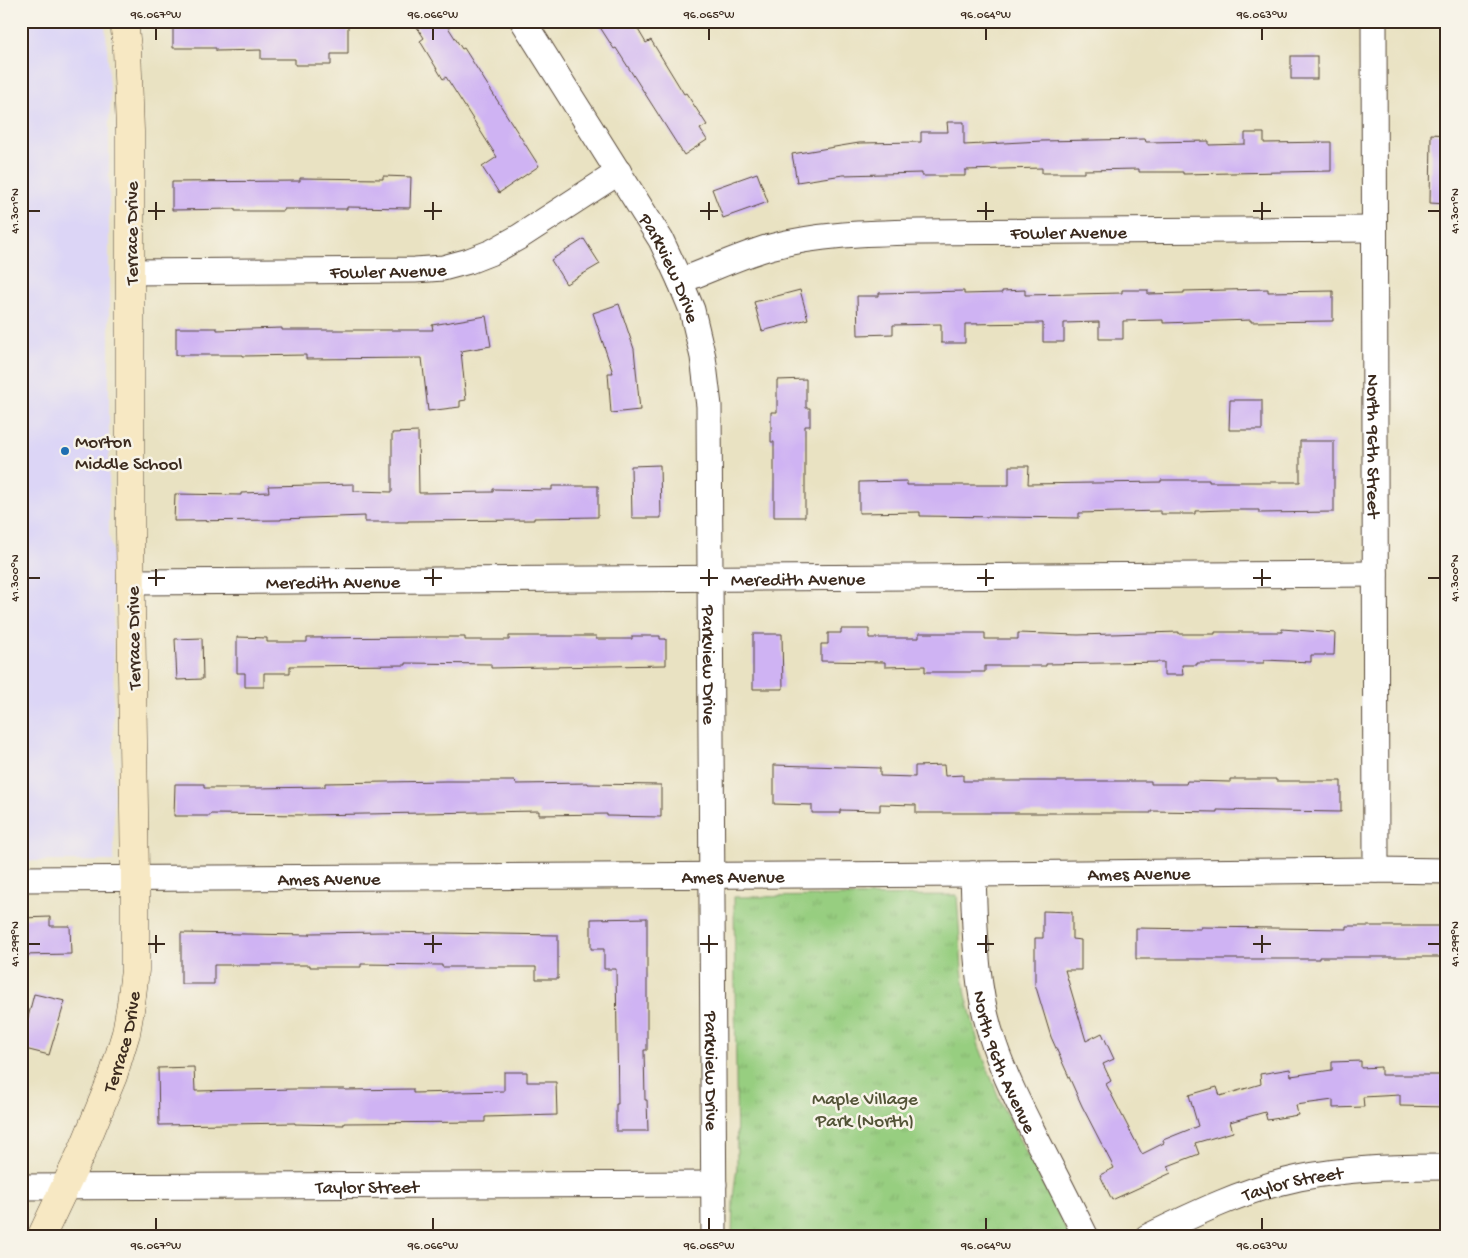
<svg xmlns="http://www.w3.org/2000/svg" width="1468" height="1258" font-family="'Gochi Hand',sans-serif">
  <defs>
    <pattern id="park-tufts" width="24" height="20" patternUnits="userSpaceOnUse" patternTransform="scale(1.25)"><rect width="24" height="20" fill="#97ce80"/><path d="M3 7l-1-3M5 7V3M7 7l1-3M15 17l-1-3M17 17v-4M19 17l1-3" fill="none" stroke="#83b16e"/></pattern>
  </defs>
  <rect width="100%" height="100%" fill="#f7f3e8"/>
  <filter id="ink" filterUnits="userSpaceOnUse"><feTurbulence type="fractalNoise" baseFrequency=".02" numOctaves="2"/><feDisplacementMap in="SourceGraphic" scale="10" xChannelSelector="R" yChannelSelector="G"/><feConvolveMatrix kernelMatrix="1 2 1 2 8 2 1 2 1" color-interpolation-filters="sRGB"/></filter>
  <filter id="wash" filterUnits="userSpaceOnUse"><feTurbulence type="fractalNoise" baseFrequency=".0096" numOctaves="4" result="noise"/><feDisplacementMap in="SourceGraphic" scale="20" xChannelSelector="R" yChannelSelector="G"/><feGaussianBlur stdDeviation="1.12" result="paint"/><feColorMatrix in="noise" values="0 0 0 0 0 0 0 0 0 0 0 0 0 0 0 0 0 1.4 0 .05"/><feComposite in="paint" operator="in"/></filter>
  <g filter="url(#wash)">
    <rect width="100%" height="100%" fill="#e9e2c2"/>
    <polygon fill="#dcd5f6" points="21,21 104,21 106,33 111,100 109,123 109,533 113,555 114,861 21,861"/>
    <polygon fill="url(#park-tufts)" stroke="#697c4f" points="957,895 962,970 966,995 979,1046 1002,1106 1070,1237 732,1237 733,1198 737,1166 734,897"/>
    <g id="blocks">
      <g fill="#cfb3f3">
        <polygon points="348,21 348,54 331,54 331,65 295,65 295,59 261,59 261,50 216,51 216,48 173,48 173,22"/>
        <polygon points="413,21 444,21 462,49 464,48 539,166 499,193 482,167 497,157 446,77 443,79 420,41 424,38"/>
        <polygon points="596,21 633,21 646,43 651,40 684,94 686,93 707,125 700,129 707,140 684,155 616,48 614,49"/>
        <rect x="1291" y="56" width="26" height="23"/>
        <polygon points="947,122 964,122 964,145 1042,141 1145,139 1146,142 1209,141 1209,145 1245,144 1245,133 1264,133 1264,143 1331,142 1331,171 1183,174 1183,172 1139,172 1139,169 1084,170 1084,173 1042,173 1042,168 965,170 965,176 922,176 922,173 843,175 797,182 792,154 859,143 921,142 921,132 948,132"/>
        <polygon points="1431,134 1447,135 1447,204 1430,203"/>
        <polygon points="757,173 768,202 723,218 712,189"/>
        <polygon points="383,176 411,177 410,208 347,207 347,209 284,209 284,211 235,211 235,209 172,210 172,182 300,181 300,178 383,179"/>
        <polygon points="584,239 600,264 566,284 551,260"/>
        <polygon points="1268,289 1268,292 1333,291 1333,321 1251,322 1251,320 1163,323 1163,320 1123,321 1123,339 1099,339 1099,322 1064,323 1064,342 1043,342 1043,323 965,324 965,343 941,343 941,324 893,325 893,334 858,335 857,296 879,296 879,293 964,291 964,294 1002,293 1002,291 1025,290 1025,295 1122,293 1122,290 1148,290 1148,294 1184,293 1184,291"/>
        <polygon points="800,290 808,319 762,331 754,302"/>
        <polygon points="619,304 634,349 640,410 611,413 608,373 613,373 593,313"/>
        <polygon points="486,316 491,346 461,351 466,400 460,401 460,407 428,411 422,358 306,359 306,355 243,356 243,355 176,355 176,328 217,328 217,330 282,328 282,330 433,330 432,325"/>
        <polygon points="806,379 806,408 810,408 810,426 805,426 805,517 774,517 774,442 771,442 771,412 777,412 777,380"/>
        <polygon points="1230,400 1262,400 1262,430 1229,430"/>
        <polygon points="418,432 419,493 493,492 493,489 552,490 552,486 598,486 598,517 534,518 534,520 408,521 408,522 365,522 365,516 281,519 281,520 174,521 175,494 241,495 241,493 269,492 268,486 354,484 354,491 392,492 392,433"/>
        <polygon points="1300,441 1334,441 1334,512 1259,513 1259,510 1225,510 1195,511 1195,514 1161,514 1161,511 1079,513 1079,518 920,516 920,512 859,513 859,482 907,481 907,485 1009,485 1009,466 1029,466 1028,484 1161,482 1161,480 1209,480 1209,482 1300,482"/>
        <polygon points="660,465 661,518 632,518 631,466"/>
        <polygon points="841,629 869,629 869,638 919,638 919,633 985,633 985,639 1018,639 1018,633 1078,635 1179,632 1179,634 1215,634 1215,632 1282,632 1282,629 1335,633 1334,655 1311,655 1311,662 1264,660 1264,663 1197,663 1197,665 1182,665 1183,675 1164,675 1164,662 1046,664 1046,666 985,666 985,672 925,672 925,666 885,667 885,662 821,661 821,644 828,644 828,633 841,633"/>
        <polygon points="753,634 782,634 783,689 753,689"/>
        <polygon points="509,636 596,636 596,639 632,639 632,636 660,636 660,639 666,639 666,665 491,668 491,664 406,663 406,665 290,666 290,673 264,673 264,687 245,687 245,673 237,673 237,637 267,638 267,642 307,642 307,638 424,637 465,637 465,640 509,640"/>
        <polygon points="202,638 203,679 177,680 175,639"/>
        <polygon points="774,765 880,768 880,776 915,777 915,766 944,765 945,776 963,775 963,781 1151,781 1151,784 1186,784 1187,781 1230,782 1230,779 1276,779 1276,781 1341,781 1341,812 1217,810 1217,812 1151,811 1151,813 916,813 916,805 880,804 880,811 840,810 840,813 812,813 812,805 774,804"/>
        <polygon points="446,781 515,781 516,784 588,783 588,784 661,785 661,817 607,816 607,814 539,815 539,811 309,815 210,814 210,816 174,816 175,784 204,784 204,788 256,788 325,787 325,783"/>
        <polygon points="1043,911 1072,912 1072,939 1081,940 1081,970 1065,970 1086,1041 1102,1033 1114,1059 1103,1064 1111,1081 1106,1084 1142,1154 1164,1143 1163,1140 1198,1126 1189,1095 1217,1087 1220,1096 1261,1084 1260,1074 1290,1069 1291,1076 1332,1070 1332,1062 1361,1061 1361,1068 1381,1067 1381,1075 1447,1075 1447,1107 1400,1106 1400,1095 1363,1097 1364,1107 1333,1108 1333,1100 1296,1105 1298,1115 1267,1120 1265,1112 1230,1122 1233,1132 1195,1143 1199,1154 1168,1166 1171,1173 1112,1200 1100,1175 1114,1168 1082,1106 1051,1037 1035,984 1035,938 1043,938"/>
        <polygon points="50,917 50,926 70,926 71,954 21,955 21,918"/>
        <polygon points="647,918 647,1050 644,1050 645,1100 647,1100 648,1131 616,1131 616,1104 618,1104 616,969 604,969 604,949 591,949 591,919"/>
        <polygon points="1346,926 1447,926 1447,957 1319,957 1319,959 1136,959 1136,928 1201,929 1201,927 1346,929"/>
        <polygon points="383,932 558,935 558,979 536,979 536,967 442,967 442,965 361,964 361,967 310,967 310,965 214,965 214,984 181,984 181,933 310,935 310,933"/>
        <polygon points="34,994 65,1001 49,1055 21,1048 21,1024 26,1025"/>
        <polygon points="194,1067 195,1091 295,1089 345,1089 345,1090 413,1089 413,1093 504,1091 504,1072 527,1072 527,1082 556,1082 557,1115 485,1117 485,1122 344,1123 344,1125 295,1124 295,1123 159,1125 158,1068"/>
      </g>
    </g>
  </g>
  <g filter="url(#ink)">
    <use href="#blocks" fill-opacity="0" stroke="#554637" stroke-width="1"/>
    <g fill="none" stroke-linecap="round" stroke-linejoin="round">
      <defs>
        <g id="street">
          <path id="s1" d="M523,21L661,240L680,281L692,310L703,357L709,406L714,1237"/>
          <path id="s2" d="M1374,21L1376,870"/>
          <path id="s3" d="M130,272L415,270L443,268L469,261L492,252L519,237L619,172"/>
          <path id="s4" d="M680,281C710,270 739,256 770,247C819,234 868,233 919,232L1374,229"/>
          <path id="s5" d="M132,582L1375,574"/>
          <path id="s6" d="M973,874C975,931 975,990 994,1044C1005,1077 1021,1108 1036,1138C1053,1171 1070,1204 1086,1237"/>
          <path id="s7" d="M21,879L973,874L1376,870L1447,871"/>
          <path id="s8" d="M21,1187L714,1184"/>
          <path id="s9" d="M1147,1237C1196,1213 1246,1189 1299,1178C1348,1168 1397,1167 1447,1167"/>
        </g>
        <g id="secondary">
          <path id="s10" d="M41,1237L83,1149L113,1076L126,1033L131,1004L135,970V879L130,532V131L127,48L124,21"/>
        </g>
      </defs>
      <use href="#street" stroke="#554637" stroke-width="27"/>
      <use href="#secondary" stroke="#554637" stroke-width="29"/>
      <use href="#street" stroke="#fff" stroke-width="25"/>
      <use href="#secondary" stroke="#f7e8c3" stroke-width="28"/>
    </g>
  </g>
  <path fill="none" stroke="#3b2a1e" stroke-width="2" d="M156,28V40M433,28V40M709,28V40M986,28V40M1262,28V40M156,202V220M433,202V220M709,202V220M986,202V220M1262,202V220M28,211H40M148,211H165M424,211H442M700,211H718M977,211H994M1253,211H1271M1428,211H1440M156,569V586M433,569V586M709,569V586M986,569V586M1262,569V586M28,578H40M148,578H165M424,578H442M700,578H718M977,578H994M1253,578H1271M1428,578H1440M156,935V953M433,935V953M709,935V953M986,935V953M1262,935V953M28,944H40M148,944H165M424,944H442M700,944H718M977,944H994M1253,944H1271M1428,944H1440M156,1218V1230M433,1218V1230M709,1218V1230M986,1218V1230M1262,1218V1230"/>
  <circle fill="#1f6fb2" stroke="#f7f3e8" stroke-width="2" cx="65" cy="451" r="5"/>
  <g text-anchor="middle" stroke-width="5" stroke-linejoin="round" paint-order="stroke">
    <g font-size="19" fill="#3b2a1e" stroke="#f7f3e8">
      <text dy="7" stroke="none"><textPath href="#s4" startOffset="396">Fowler Avenue</textPath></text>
      <text transform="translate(130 233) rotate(-90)" y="7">Terrace Drive</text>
      <text dy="7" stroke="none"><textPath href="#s3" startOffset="258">Fowler Avenue</textPath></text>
      <text dy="7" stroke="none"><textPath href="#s1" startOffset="288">Parkview Drive</textPath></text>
      <text dy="7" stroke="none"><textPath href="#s2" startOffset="425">North 96th Street</textPath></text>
      <text dy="7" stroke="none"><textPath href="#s5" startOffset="666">Meredith Avenue</textPath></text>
      <text dy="7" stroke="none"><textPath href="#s5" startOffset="201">Meredith Avenue</textPath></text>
      <text transform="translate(132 638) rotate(-91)" y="7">Terrace Drive</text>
      <text dy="7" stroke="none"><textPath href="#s1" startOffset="692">Parkview Drive</textPath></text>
      <text dy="7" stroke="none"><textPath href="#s7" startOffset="1118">Ames Avenue</textPath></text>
      <text dy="7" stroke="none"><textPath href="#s7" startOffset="712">Ames Avenue</textPath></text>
      <text dy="7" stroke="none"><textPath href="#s7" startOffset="308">Ames Avenue</textPath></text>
      <text dy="7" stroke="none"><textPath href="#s10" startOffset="212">Terrace Drive</textPath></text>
      <text dy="7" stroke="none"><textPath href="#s6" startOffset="192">North 96th Avenue</textPath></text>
      <text dy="7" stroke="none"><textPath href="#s1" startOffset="1098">Parkview Drive</textPath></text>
      <text dy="7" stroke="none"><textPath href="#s8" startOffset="346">Taylor Street</textPath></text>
      <text dy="7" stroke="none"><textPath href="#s9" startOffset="156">Taylor Street</textPath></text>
    </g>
    <g font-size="19" fill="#3b2a1e" stroke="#f7f3e8" text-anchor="start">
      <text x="75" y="447">Morton<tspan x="75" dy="22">Middle School</tspan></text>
    </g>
    <g font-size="19" fill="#525336" stroke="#f7f3e8">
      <text x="865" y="1104">Maple Village<tspan x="865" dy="22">Park (North)</tspan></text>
    </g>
  </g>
  <rect width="1468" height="1258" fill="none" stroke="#f7f3e8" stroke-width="55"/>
  <rect x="28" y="28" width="1412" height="1202" fill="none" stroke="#3b2a1e" stroke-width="2"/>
  <g font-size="12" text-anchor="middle" fill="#3b2a1e">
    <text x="156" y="18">96.067°W</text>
    <text x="433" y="18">96.066°W</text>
    <text x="709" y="18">96.065°W</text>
    <text x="986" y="18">96.064°W</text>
    <text x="1262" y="18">96.063°W</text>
    <text transform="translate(14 211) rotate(-90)" y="4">41.301°N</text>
    <text transform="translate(1454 211) rotate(-90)" y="4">41.301°N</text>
    <text transform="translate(14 578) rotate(-90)" y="4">41.300°N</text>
    <text transform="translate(1454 578) rotate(-90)" y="4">41.300°N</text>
    <text transform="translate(14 944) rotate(-90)" y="4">41.299°N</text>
    <text transform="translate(1454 944) rotate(-90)" y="4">41.299°N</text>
    <text x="156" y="1249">96.067°W</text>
    <text x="433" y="1249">96.066°W</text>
    <text x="709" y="1249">96.065°W</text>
    <text x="986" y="1249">96.064°W</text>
    <text x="1262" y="1249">96.063°W</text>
  </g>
</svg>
